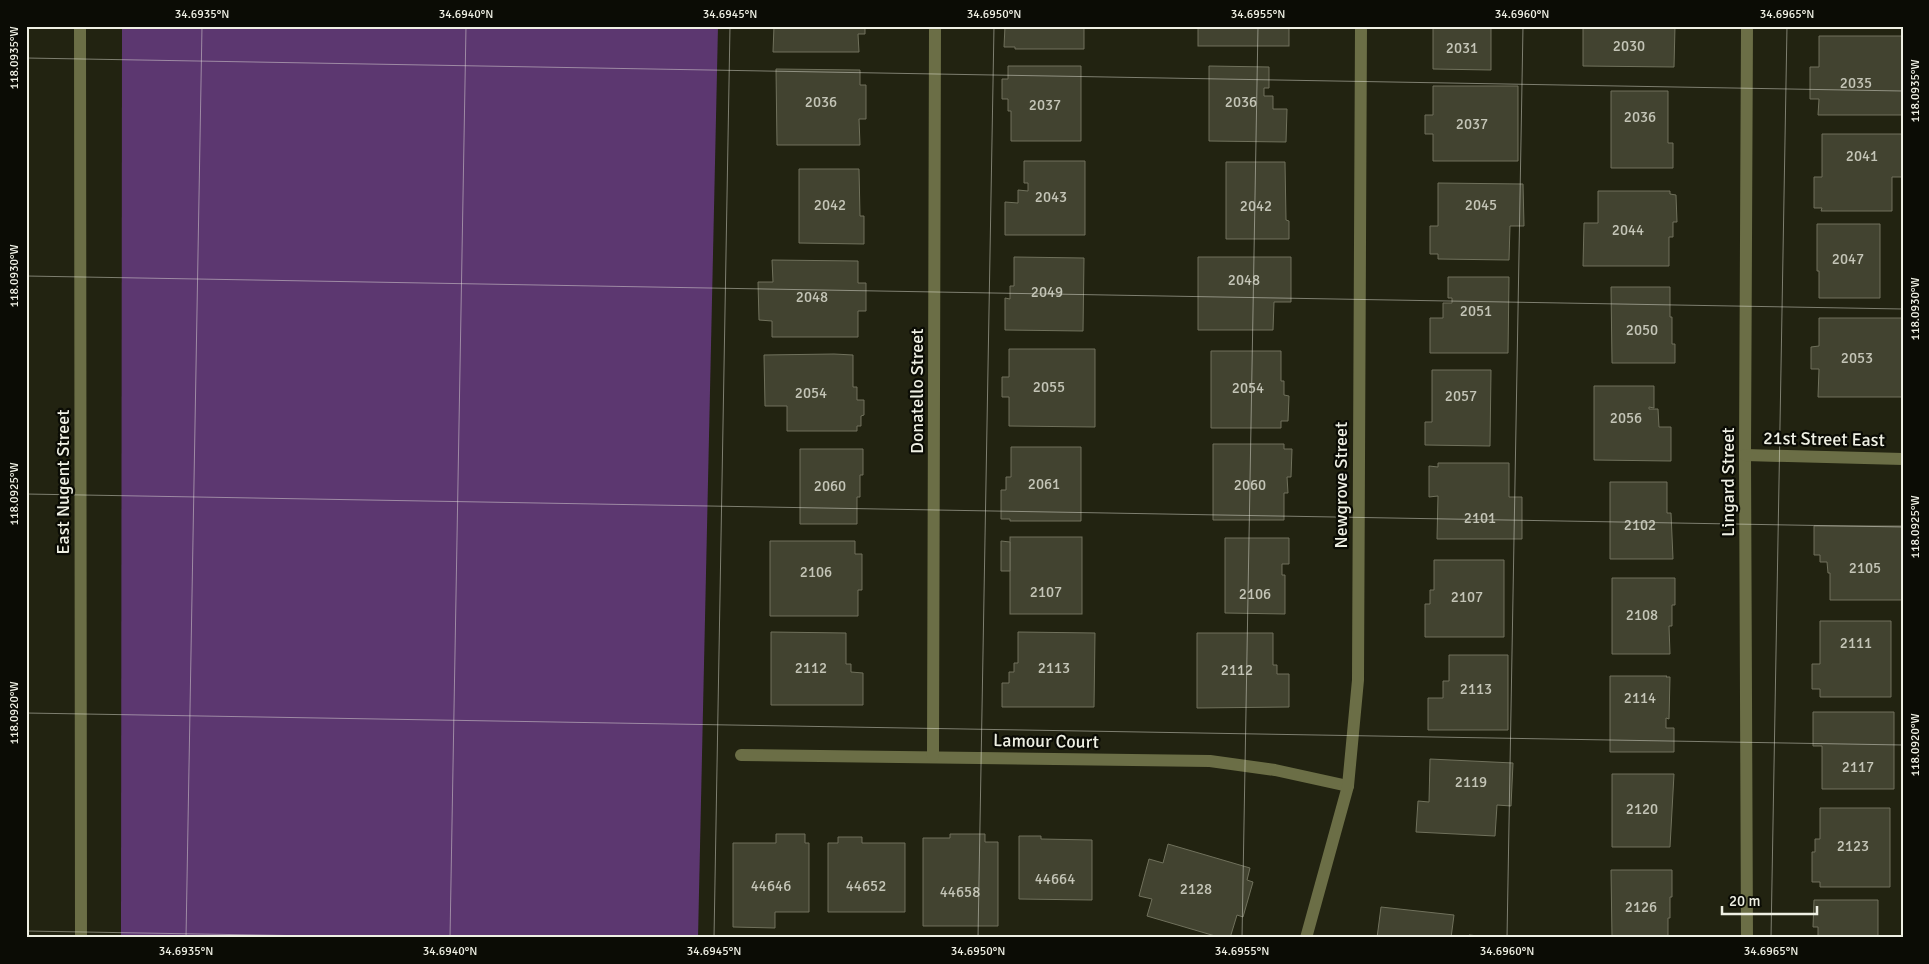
<svg xmlns="http://www.w3.org/2000/svg" width="1929" height="964" font-family="Signika,sans-serif">
  <rect width="100%" height="100%" fill="#222311"/>
  <polygon fill="#5c3770" points="122,26 718,26 698,938 121,938"/>
  <g fill="#424330" stroke="#70715c">
    <polygon points="774,26 865,26 865,34 858,34 859,52 773,52"/>
    <polygon points="1005,26 1084,26 1084,49 1015,49 1015,47 1004,47"/>
    <rect x="1198" y="26" width="91" height="20"/>
    <polygon points="1433,26 1491,26 1491,70 1433,69"/>
    <polygon points="1583,26 1675,26 1674,67 1583,66"/>
    <polygon points="1819,36 1903,36 1903,115 1818,115 1819,99 1810,99 1810,67 1819,67"/>
    <polygon points="1008,66 1081,66 1081,141 1011,141 1011,111 1008,111 1008,99 1002,99 1002,79 1008,79"/>
    <polygon points="1209,66 1269,67 1269,88 1264,88 1264,96 1273,96 1273,109 1287,109 1286,142 1209,141"/>
    <polygon points="776,69 860,70 860,85 866,85 866,119 859,119 860,145 777,145"/>
    <polygon points="1433,86 1518,86 1518,161 1433,161 1433,134 1425,134 1425,115 1433,115"/>
    <polygon points="1611,91 1668,91 1668,143 1673,143 1673,168 1611,168"/>
    <polygon points="1822,134 1903,134 1903,177 1892,177 1892,211 1821,211 1822,208 1814,208 1814,177 1822,177"/>
    <polygon points="1024,161 1085,161 1085,235 1005,235 1005,202 1018,203 1018,190 1028,191 1028,183 1024,183"/>
    <polygon points="1226,162 1285,162 1286,220 1289,221 1289,239 1226,239"/>
    <polygon points="799,169 859,169 860,216 864,216 864,244 799,243"/>
    <polygon points="1438,183 1523,184 1524,226 1510,226 1509,260 1438,259 1438,254 1430,254 1430,226 1438,226"/>
    <polygon points="1598,191 1670,191 1670,194 1676,195 1677,222 1673,222 1673,237 1669,237 1669,266 1583,266 1584,223 1598,223"/>
    <polygon points="1817,224 1880,224 1880,298 1819,298 1819,271 1817,271"/>
    <polygon points="1014,257 1084,258 1083,331 1005,330 1005,298 1010,299 1010,286 1014,286"/>
    <polygon points="1198,257 1291,257 1291,302 1274,302 1273,330 1198,330"/>
    <polygon points="772,260 858,261 858,283 866,283 866,311 858,311 858,337 772,337 772,321 759,320 758,282 773,282"/>
    <polygon points="1448,277 1509,277 1508,353 1430,353 1430,318 1443,318 1443,303 1452,303 1452,298 1448,298"/>
    <polygon points="1611,287 1670,287 1670,317 1672,317 1672,344 1675,344 1675,363 1612,363"/>
    <polygon points="1819,318 1903,318 1903,397 1818,397 1819,369 1811,369 1811,347 1819,346"/>
    <polygon points="1009,349 1095,349 1095,427 1009,426 1009,397 1002,397 1002,377 1009,377"/>
    <polygon points="1211,351 1281,351 1281,381 1284,381 1284,395 1289,396 1288,421 1281,421 1281,428 1211,428"/>
    <polygon points="834,354 853,355 853,387 857,387 857,400 864,400 864,415 861,416 861,426 857,426 857,431 787,431 787,406 765,406 764,355"/>
    <polygon points="1432,370 1491,370 1490,446 1425,445 1425,422 1432,422"/>
    <polygon points="1594,386 1654,386 1654,408 1649,407 1649,409 1658,409 1659,427 1671,427 1671,461 1594,460"/>
    <polygon points="1213,444 1284,444 1284,449 1292,449 1291,477 1287,477 1288,493 1284,493 1284,520 1213,520"/>
    <polygon points="1011,447 1081,447 1081,521 1010,521 1010,519 1001,519 1001,490 1006,490 1006,477 1011,477"/>
    <polygon points="800,449 863,449 863,475 860,475 860,497 857,497 857,524 800,524"/>
    <polygon points="1438,463 1509,463 1509,497 1522,497 1522,539 1437,539 1438,496 1429,497 1429,466 1438,467"/>
    <polygon points="1610,482 1667,482 1667,513 1671,513 1673,559 1610,559"/>
    <polygon points="1814,526 1903,526 1903,600 1830,600 1830,573 1828,573 1827,562 1820,562 1820,555 1814,555"/>
    <rect x="1010" y="537" width="72" height="77"/>
    <polygon points="1225,538 1289,538 1289,564 1282,564 1282,575 1285,575 1285,614 1225,613"/>
    <polygon points="770,541 855,541 855,554 862,554 862,590 858,590 858,616 770,616"/>
    <polygon points="1001,541 1010,542 1010,571 1001,571"/>
    <polygon points="1434,560 1504,560 1504,637 1425,637 1425,604 1430,604 1430,590 1434,590"/>
    <polygon points="1612,578 1675,578 1675,605 1672,605 1672,626 1669,626 1670,654 1612,654"/>
    <polygon points="1820,621 1891,621 1891,697 1820,697 1820,689 1812,689 1812,664 1820,664"/>
    <polygon points="771,632 846,633 846,664 851,664 851,672 863,673 863,705 771,705"/>
    <polygon points="1018,632 1095,633 1094,707 1002,707 1002,683 1009,683 1009,672 1014,672 1014,663 1018,663"/>
    <polygon points="1197,633 1273,633 1273,665 1277,665 1277,674 1289,674 1289,707 1197,708"/>
    <polygon points="1449,655 1508,655 1508,730 1428,730 1428,698 1443,698 1443,681 1449,681"/>
    <polygon points="1610,676 1667,676 1666,677 1670,677 1669,719 1666,718 1666,728 1674,728 1674,752 1610,752"/>
    <polygon points="1813,712 1894,712 1894,789 1822,789 1822,746 1813,746"/>
    <polygon points="1430,759 1513,763 1511,806 1497,805 1495,836 1416,832 1418,801 1429,802"/>
    <polygon points="1612,774 1674,774 1670,847 1612,847"/>
    <polygon points="1820,808 1890,808 1890,887 1820,887 1820,882 1812,882 1812,852 1815,852 1815,839 1820,839"/>
    <polygon points="776,834 805,834 805,843 809,843 809,912 775,912 775,928 733,927 733,843 776,843"/>
    <polygon points="950,834 985,834 985,842 998,842 998,926 923,926 923,838 950,838"/>
    <polygon points="1019,836 1041,836 1041,839 1092,840 1092,900 1019,899"/>
    <polygon points="838,837 862,837 862,843 905,843 905,912 828,912 828,843 838,843"/>
    <polygon points="1168,844 1250,868 1247,880 1253,882 1243,917 1237,915 1230,938 1222,938 1147,916 1152,899 1139,896 1149,859 1163,863"/>
    <polygon points="1611,870 1672,870 1672,897 1670,897 1670,918 1668,918 1668,938 1612,938"/>
    <polygon points="1814,900 1878,900 1878,938 1818,938 1818,927 1813,927"/>
    <polygon points="1381,907 1454,915 1451,938 1377,938"/>
    <polygon points="1469,935 1498,938 1468,938"/>
  </g>
  <g fill="none" stroke-linecap="round" stroke-linejoin="round">
    <g stroke="#6b6e46" stroke-width="12">
      <polyline points="80,26 81,938"/>
      <polyline points="1747,26 1745,455 1747,938"/>
      <polyline points="1745,455 1903,459"/>
      <polyline points="741,755 1210,761 1275,770 1348,786"/>
      <polyline points="933,756 935,26"/>
      <polyline points="1306,938 1348,786 1358,680 1361,26"/>
    </g>
  </g>
  <path fill="none" stroke="#eff0e4" stroke-width="1" stroke-opacity="0.45" d="M26,58L1903,91M26,276L1903,309M26,494L1903,527M26,713L1903,745M26,931L431,938M186,938L202,26M450,938L466,26M714,938L730,26M978,938L994,26M1242,938L1258,26M1507,938L1523,26M1771,938L1787,26"/>
  <g text-anchor="middle" stroke-width="4.5" stroke-linejoin="round" paint-order="stroke">
    <g font-size="15" fill="#c4c5b7">
      <text x="1629" y="51">2030</text>
      <text x="1462" y="53">2031</text>
      <text x="1856" y="88">2035</text>
      <text x="821" y="107">2036</text>
      <text x="1241" y="107">2036</text>
      <text x="1045" y="110">2037</text>
      <text x="1640" y="122">2036</text>
      <text x="1472" y="129">2037</text>
      <text x="1862" y="161">2041</text>
      <text x="1051" y="202">2043</text>
      <text x="830" y="210">2042</text>
      <text x="1481" y="210">2045</text>
      <text x="1256" y="211">2042</text>
      <text x="1628" y="235">2044</text>
      <text x="1848" y="264">2047</text>
      <text x="1244" y="285">2048</text>
      <text x="1047" y="297">2049</text>
      <text x="812" y="302">2048</text>
      <text x="1476" y="316">2051</text>
      <text x="1642" y="335">2050</text>
      <text x="1857" y="363">2053</text>
      <text x="1049" y="392">2055</text>
      <text x="1248" y="393">2054</text>
      <text x="811" y="398">2054</text>
      <text x="1461" y="401">2057</text>
      <text x="1626" y="423">2056</text>
      <text x="1044" y="489">2061</text>
      <text x="1250" y="490">2060</text>
      <text x="830" y="491">2060</text>
      <text x="1480" y="523">2101</text>
      <text x="1640" y="530">2102</text>
      <text x="1865" y="573">2105</text>
      <text x="816" y="577">2106</text>
      <text x="1046" y="597">2107</text>
      <text x="1255" y="599">2106</text>
      <text x="1467" y="602">2107</text>
      <text x="1642" y="620">2108</text>
      <text x="1856" y="648">2111</text>
      <text x="811" y="673">2112</text>
      <text x="1054" y="673">2113</text>
      <text x="1237" y="675">2112</text>
      <text x="1476" y="694">2113</text>
      <text x="1640" y="703">2114</text>
      <text x="1858" y="772">2117</text>
      <text x="1471" y="787">2119</text>
      <text x="1642" y="814">2120</text>
      <text x="1853" y="851">2123</text>
      <text x="1055" y="884">44664</text>
      <text x="771" y="891">44646</text>
      <text x="866" y="891">44652</text>
      <text x="1196" y="894">2128</text>
      <text x="960" y="897">44658</text>
      <text x="1641" y="912">2126</text>
    </g>
    <g font-size="18" fill="#eff0e4" stroke="#0b0c05">
      <text transform="translate(917 391) rotate(-90)" y="6">Donatello Street</text>
      <text transform="translate(1824 439) rotate(1)" y="6">21st Street East</text>
      <text transform="translate(63 482) rotate(-90)" y="6">East Nugent Street</text>
      <text transform="translate(1728 482) rotate(-90)" y="6">Lingard Street</text>
      <text transform="translate(1341 485) rotate(-90)" y="6">Newgrove Street</text>
      <text transform="translate(1046 741) rotate(1)" y="6">Lamour Court</text>
    </g>
  </g>
  <rect width="1929" height="964" fill="none" stroke="#0b0c05" stroke-width="55"/>
  <path d="M1722 906v8h95v-8" fill="none" stroke="#eff0e4" stroke-width="2.5"/>
  <text x="1729" y="906" font-size="15" fill="#eff0e4" stroke="#0b0c05" stroke-width="4" paint-order="stroke">20 m</text>
  <rect x="28" y="28" width="1874" height="908" fill="none" stroke="#eff0e4" stroke-width="2"/>
  <g font-size="12" text-anchor="middle" fill="#eff0e4">
    <text x="202" y="18">34.6935°N</text>
    <text x="466" y="18">34.6940°N</text>
    <text x="730" y="18">34.6945°N</text>
    <text x="994" y="18">34.6950°N</text>
    <text x="1258" y="18">34.6955°N</text>
    <text x="1522" y="18">34.6960°N</text>
    <text x="1787" y="18">34.6965°N</text>
    <text transform="translate(14 58) rotate(-90)" y="4">118.0935°W</text>
    <text transform="translate(1915 91) rotate(-90)" y="4">118.0935°W</text>
    <text transform="translate(14 276) rotate(-90)" y="4">118.0930°W</text>
    <text transform="translate(1915 309) rotate(-90)" y="4">118.0930°W</text>
    <text transform="translate(14 494) rotate(-90)" y="4">118.0925°W</text>
    <text transform="translate(1915 527) rotate(-90)" y="4">118.0925°W</text>
    <text transform="translate(14 713) rotate(-90)" y="4">118.0920°W</text>
    <text transform="translate(1915 745) rotate(-90)" y="4">118.0920°W</text>
    <text x="186" y="955">34.6935°N</text>
    <text x="450" y="955">34.6940°N</text>
    <text x="714" y="955">34.6945°N</text>
    <text x="978" y="955">34.6950°N</text>
    <text x="1242" y="955">34.6955°N</text>
    <text x="1507" y="955">34.6960°N</text>
    <text x="1771" y="955">34.6965°N</text>
  </g>
</svg>
